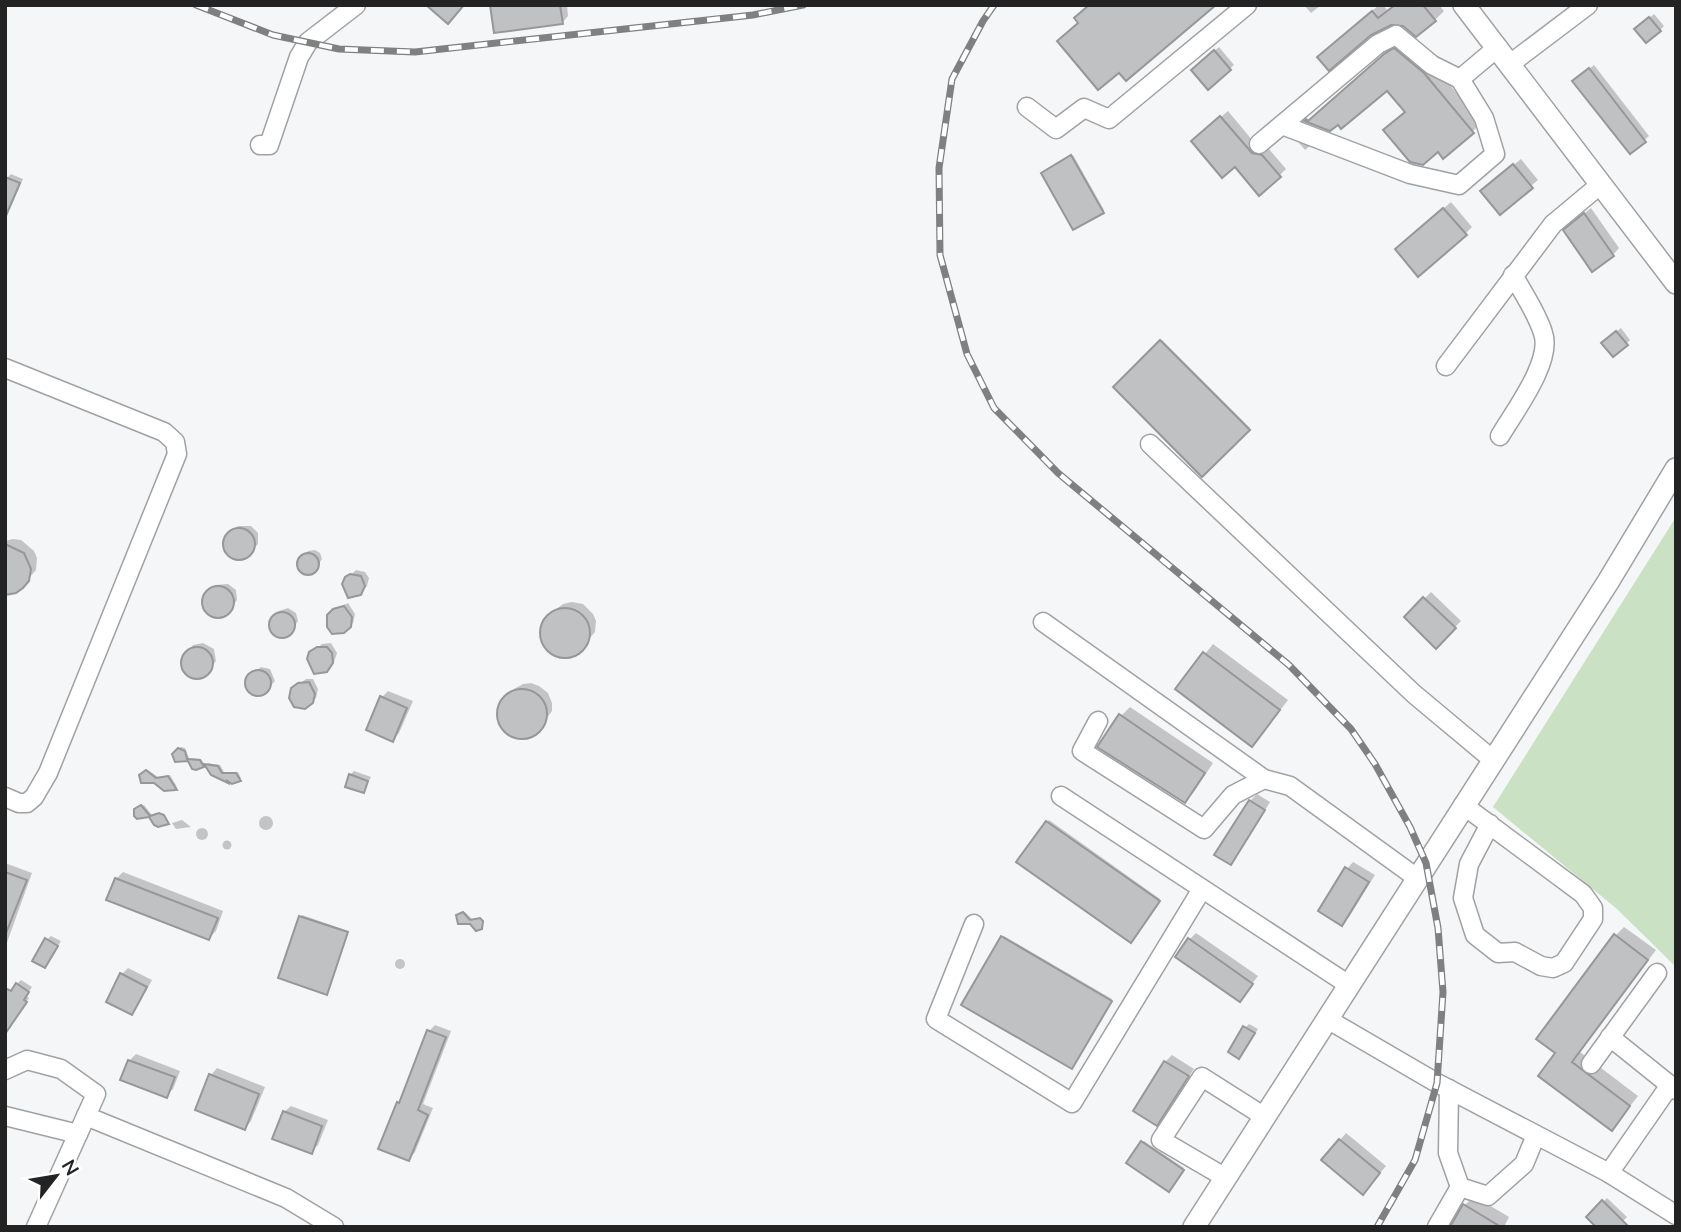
<svg xmlns="http://www.w3.org/2000/svg" width="1681" height="1232" font-family="Mulish,sans-serif">
  <rect width="100%" height="100%" fill="#f5f6f8"/>
  <polygon fill="#cae1c4" points="1676,517 1676,967 1617,909 1493,807"/>
  <g fill="#0003">
    <polygon points="492,5 567,5 568,16 562,23"/>
    <polygon points="1304,5 1321,5 1311,13"/>
    <polygon points="1379,5 1383,5 1388,11 1395,5 1439,5 1444,11 1435,20 1403,24 1391,23 1328,48"/>
    <polygon points="1654,14 1664,26 1660,30 1641,25"/>
    <polygon points="1395,45 1433,65 1482,123 1444,156 1387,88 1330,129 1307,121"/>
    <polygon points="1219,47 1234,65 1208,88 1197,66"/>
    <polygon points="1594,65 1649,136 1630,152 1579,77"/>
    <polygon points="1228,111 1258,147 1269,149 1286,169 1279,176 1235,165 1200,135"/>
    <polygon points="1302,140 1312,144 1305,150 1299,143"/>
    <polygon points="1073,155 1104,210 1103,211 1044,171"/>
    <polygon points="1521,159 1538,180 1500,212 1489,185"/>
    <polygon points="11,174 23,179 12,204 8,208 7,178"/>
    <polygon points="1451,202 1472,227 1465,234 1404,243"/>
    <polygon points="1591,208 1619,248 1613,255 1572,224"/>
    <polygon points="1621,328 1630,340 1626,344 1607,339"/>
    <polygon points="1162,340 1250,428 1202,475 1115,387"/>
    <polygon points="238,526 251,526 258,533 258,544 245,558 234,558 226,550 226,539"/>
    <polygon points="13,539 21,540 34,551 37,558 36,570 24,584 5,591 5,541"/>
    <polygon points="315,550 320,553 322,559 314,570 307,572 300,568 299,562 308,551"/>
    <polygon points="356,570 365,572 369,578 367,586 357,595 345,581"/>
    <polygon points="228,584 236,590 237,600 227,614 217,617 207,612 203,601 215,585"/>
    <polygon points="1431,592 1461,621 1436,646 1406,617"/>
    <polygon points="572,602 583,604 593,614 596,621 595,632 577,653 566,656 557,654 544,642 543,625 555,610 563,604"/>
    <polygon points="348,603 355,614 353,623 348,628 330,613 335,609"/>
    <polygon points="288,608 296,613 298,621 289,634 281,636 273,632 270,624 279,611"/>
    <polygon points="203,643 214,649 216,661 206,674 193,677 184,671 182,660 193,645"/>
    <polygon points="331,643 337,653 334,662 330,667 316,649 322,644"/>
    <polygon points="1213,644 1288,700 1260,736 1177,689"/>
    <polygon points="261,667 270,669 275,681 267,690 259,694 251,693 246,685 248,677"/>
    <polygon points="306,679 313,679 318,689 316,698 311,703 294,688"/>
    <polygon points="531,683 539,686 548,693 552,703 552,711 536,733 519,737 511,735 504,729 500,721 501,704 514,689 523,684"/>
    <polygon points="388,691 413,701 399,733 392,740 382,697"/>
    <polygon points="1130,707 1213,763 1194,792 1185,801 1121,716"/>
    <polygon points="181,747 185,748 189,758 201,759 204,764 189,759 176,760 176,751"/>
    <polygon points="207,763 220,765 224,772 238,772 241,778 212,774"/>
    <polygon points="148,770 158,777 170,775 177,787 143,772"/>
    <polygon points="354,771 371,777 363,791 350,775"/>
    <polygon points="1257,794 1270,802 1237,856 1230,863 1217,855 1250,801"/>
    <polygon points="144,805 152,815 160,813 167,823 155,824 150,815 139,817 137,808"/>
    <circle cx="266" cy="823" r="7"/>
    <polygon points="182,820 191,827 176,829 172,823"/>
    <polygon points="1049,820 1160,899 1130,940 1019,862"/>
    <circle cx="202" cy="834" r="6"/>
    <circle cx="227" cy="845" r="4.5"/>
    <polygon points="1353,862 1375,875 1349,917 1342,924 1347,869"/>
    <polygon points="5,863 32,873 5,948"/>
    <polygon points="123,872 223,911 216,931 209,938 116,879"/>
    <polygon points="465,912 472,919 481,918 484,921 481,927 459,914"/>
    <polygon points="302,915 348,931 327,993 300,917"/>
    <polygon points="1624,927 1656,950 1580,1052 1638,1096 1612,1129 1557,1053 1615,936"/>
    <polygon points="1196,933 1258,976 1240,1000 1190,939"/>
    <polygon points="51,936 61,941 45,966 47,940"/>
    <polygon points="1004,936 1112,999 1074,1065 1002,937"/>
    <circle cx="400" cy="964" r="5"/>
    <polygon points="128,968 152,980 138,1006 132,1013 122,974"/>
    <polygon points="21,980 32,987 26,996 29,998 5,1033 9,991"/>
    <polygon points="1249,1024 1258,1029 1243,1053 1245,1028"/>
    <polygon points="435,1025 451,1031 423,1104 433,1108 415,1152 409,1159 398,1103 403,1098 429,1031"/>
    <polygon points="136,1054 180,1071 173,1089 166,1096 129,1061"/>
    <polygon points="1172,1055 1194,1069 1156,1124 1136,1111 1165,1062"/>
    <polygon points="217,1068 265,1087 251,1121 245,1128 211,1075"/>
    <polygon points="291,1106 328,1120 318,1145 311,1152 284,1112"/>
    <polygon points="1346,1133 1386,1166 1369,1186 1340,1140"/>
    <polygon points="1144,1141 1184,1168 1170,1189 1143,1142"/>
    <polygon points="1474,1196 1509,1217 1504,1227 1452,1227 1464,1206"/>
    <polygon points="1607,1198 1627,1217 1617,1227 1589,1217"/>
  </g>
  <g fill="#c0c1c3" stroke="#969799" stroke-width="2">
    <polygon points="426,5 464,5 448,24"/>
    <polygon points="490,5 560,5 563,24 494,33"/>
    <polygon points="1089,5 1216,5 1126,81 1119,73 1098,90 1057,41 1078,23 1074,18"/>
    <polygon points="1395,5 1423,5 1436,21 1416,37 1403,26 1391,25 1371,35 1329,71 1317,57 1372,11 1378,18"/>
    <polygon points="1649,17 1661,31 1646,43 1634,29"/>
    <polygon points="1394,48 1424,73 1474,133 1443,159 1438,152 1423,165 1410,162 1383,130 1405,112 1387,91 1341,129 1338,125 1330,131 1304,121 1306,119 1308,121 1384,54"/>
    <polygon points="1214,50 1231,70 1208,90 1191,70"/>
    <polygon points="1589,68 1646,142 1630,154 1572,81"/>
    <polygon points="1220,116 1252,153 1262,155 1281,177 1259,196 1235,167 1222,178 1191,141"/>
    <polygon points="1071,155 1104,213 1073,230 1041,173"/>
    <polygon points="1513,164 1533,188 1500,215 1480,191"/>
    <polygon points="5,177 20,183 5,218"/>
    <polygon points="1443,208 1467,235 1418,277 1395,249"/>
    <polygon points="1584,213 1614,256 1592,272 1563,230"/>
    <polygon points="1616,331 1628,345 1613,357 1601,343"/>
    <polygon points="1160,340 1250,430 1202,477 1113,387"/>
    <circle cx="239" cy="544" r="16"/>
    <polygon points="5,544 24,553 31,569 29,581 23,588 16,593 5,595"/>
    <circle cx="308" cy="564" r="11"/>
    <polygon points="350,574 361,576 365,586 361,595 348,598 342,584 345,577"/>
    <circle cx="218" cy="602" r="16"/>
    <polygon points="1423,597 1456,628 1436,649 1404,617"/>
    <polygon points="344,606 352,617 351,627 344,633 332,634 327,627 327,615 333,609"/>
    <circle cx="565" cy="633" r="25"/>
    <circle cx="282" cy="625" r="13"/>
    <circle cx="197" cy="663" r="16"/>
    <polygon points="317,647 327,647 332,653 333,663 327,672 314,674 307,659 309,652"/>
    <polygon points="1203,652 1280,710 1252,747 1175,689"/>
    <circle cx="258" cy="683" r="13"/>
    <polygon points="309,682 315,694 313,703 305,709 294,707 289,698 291,688 298,683"/>
    <circle cx="522" cy="714" r="25"/>
    <polygon points="380,696 407,708 393,742 366,730"/>
    <polygon points="1119,714 1205,773 1185,803 1097,747"/>
    <polygon points="178,748 185,751 187,759 200,760 204,767 196,770 192,769 188,761 175,762 172,754"/>
    <polygon points="204,764 218,766 222,773 236,773 241,781 232,784 226,780 228,783 211,775"/>
    <polygon points="146,770 156,778 168,776 177,790 164,791 154,783 141,783 139,775"/>
    <polygon points="349,774 368,781 364,793 345,787"/>
    <polygon points="1249,800 1265,810 1231,865 1214,855"/>
    <polygon points="141,805 150,816 159,813 164,815 169,824 158,827 154,825 149,817 137,819 134,816 134,809"/>
    <polygon points="1046,821 1160,901 1131,943 1016,862"/>
    <polygon points="1345,867 1369,882 1342,926 1318,911"/>
    <polygon points="5,872 27,880 6,933 5,933"/>
    <polygon points="115,878 218,918 209,940 106,900"/>
    <polygon points="463,912 470,920 480,918 483,921 482,929 476,931 470,924 458,924 456,915"/>
    <polygon points="299,916 348,932 327,995 278,978"/>
    <polygon points="1614,934 1648,960 1572,1062 1630,1106 1612,1131 1538,1076 1555,1053 1536,1039"/>
    <polygon points="1001,936 1112,1001 1072,1069 961,1005"/>
    <polygon points="45,938 58,946 45,968 32,961"/>
    <polygon points="1188,938 1253,984 1240,1002 1175,957"/>
    <polygon points="120,973 147,987 132,1015 106,1002"/>
    <polygon points="16,983 29,992 24,1000 27,1002 5,1034 5,988 11,991"/>
    <polygon points="1243,1026 1255,1033 1239,1059 1228,1052"/>
    <polygon points="427,1030 446,1037 418,1110 428,1115 409,1161 378,1149 397,1102 399,1103"/>
    <polygon points="128,1060 175,1077 167,1098 120,1080"/>
    <polygon points="1164,1061 1189,1076 1157,1126 1133,1111"/>
    <polygon points="209,1074 259,1094 245,1130 195,1110"/>
    <polygon points="283,1111 322,1126 312,1154 272,1139"/>
    <polygon points="1339,1139 1380,1173 1363,1195 1321,1160"/>
    <polygon points="1141,1141 1184,1170 1169,1192 1126,1163"/>
    <polygon points="1602,1200 1629,1227 1596,1227 1586,1217"/>
    <polygon points="1463,1204 1501,1227 1450,1227"/>
  </g>
  <g fill="none" stroke-linecap="round" stroke-linejoin="round">
    <defs>
      <g id="minor">
        <polyline points="1510,64 1588,5"/>
        <polyline points="1027,107 1056,129 1084,108 1109,119 1247,5"/>
        <polyline points="1282,125 1410,174 1459,185 1495,154 1484,118 1460,79"/>
        <polyline points="1259,144 1378,44 1396,35 1432,65 1460,79 1498,47"/>
        <polyline points="260,145 269,145 299,57 308,42 356,5"/>
        <polyline points="1446,366 1553,224 1601,184"/>
        <polyline points="5,368 164,432 175,442 177,454 48,773 34,797 27,803 19,803 5,797"/>
        <path d="M1500,436C1514,412 1553,361 1543,333C1537,313 1523,293 1513,275"/>
        <polyline points="1150,444 1414,694 1493,760"/>
        <polyline points="1043,622 1264,779 1290,786 1417,878"/>
        <polyline points="1098,721 1082,751 1204,829 1233,795 1264,779"/>
        <polyline points="1061,796 1349,985"/>
        <polyline points="1463,805 1583,894 1593,908 1593,919 1564,963 1553,968 1541,966 1515,952 1498,953 1475,935 1463,898 1469,864 1490,824"/>
        <polyline points="974,924 936,1019 1072,1103 1202,889"/>
        <polyline points="1327,1019 1437,1083 1609,1173 1676,1215"/>
        <polyline points="1610,1037 1676,1090"/>
        <polyline points="1591,1064 1657,973"/>
        <polyline points="5,1070 27,1060 61,1069 96,1094 36,1227"/>
        <polyline points="1449,1089 1448,1153 1460,1187 1488,1196 1524,1164 1536,1135"/>
        <polyline points="5,1116 78,1134"/>
        <polyline points="86,1116 286,1198 334,1227"/>
        <polyline points="1609,1173 1670,1085"/>
        <polyline points="1226,1178 1161,1140 1202,1077 1265,1117"/>
        <polyline points="1437,1227 1460,1187"/>
      </g>
      <g id="major">
        <polyline points="1464,5 1676,283"/>
        <polyline points="1194,1227 1608,582 1676,469"/>
      </g>
    </defs>
    <use href="#minor" stroke="#a0a1a3" stroke-width="21"/>
    <use href="#major" stroke="#a0a1a3" stroke-width="24"/>
    <use href="#minor" stroke="#fff" stroke-width="18"/>
    <use href="#major" stroke="#fff" stroke-width="21"/>
    <defs>
      <g id="rail">
        <polyline points="196,5 273,35 339,49 415,52 753,15 803,5"/>
        <polyline points="994,5 983,21 952,79 939,168 940,255 967,354 994,408 1058,473 1289,665 1351,729 1375,764 1410,827 1426,863 1438,928 1443,992 1437,1083 1415,1160 1377,1227"/>
      </g>
    </defs>
    <use href="#rail" stroke="#7f8081" stroke-width="7"/>
    <use href="#rail" stroke="#fff" stroke-width="4.5" stroke-dasharray="13" stroke-linecap="butt"/>
  </g>
  <rect width="1681" height="1232" fill="none" stroke="#232324" stroke-width="14"/>
  <g transform="translate(56 1176) rotate(59)" stroke="#ffffff" stroke-width="5" paint-order="stroke">
  <path d="M0-5L12 26L0 18L-12 26Z" fill="#232324"/>
  <text y="-10" font-size="19" font-weight="bold" text-anchor="middle" fill="#232324">N</text>
  </g>
</svg>
